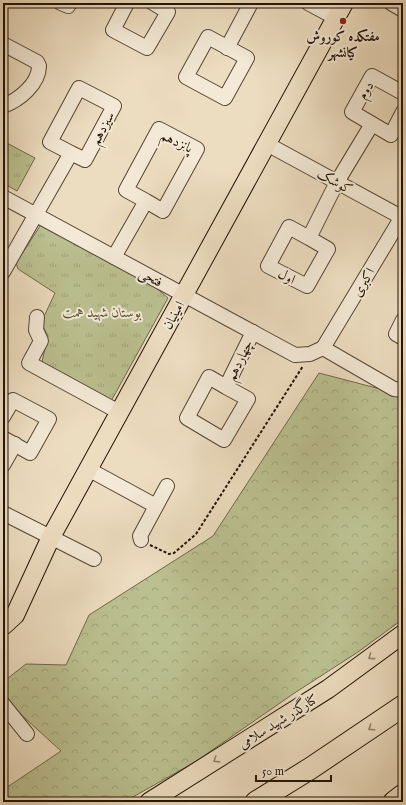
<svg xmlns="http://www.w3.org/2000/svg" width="406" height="805" font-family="'IM FELL English',Amiri,serif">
  <defs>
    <pattern id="forest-crowns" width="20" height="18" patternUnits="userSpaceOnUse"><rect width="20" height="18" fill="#bbc090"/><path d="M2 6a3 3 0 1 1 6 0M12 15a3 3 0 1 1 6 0" fill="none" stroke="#a0a47b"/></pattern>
    <pattern id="park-tufts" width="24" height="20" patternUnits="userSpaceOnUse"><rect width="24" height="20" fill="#bbc090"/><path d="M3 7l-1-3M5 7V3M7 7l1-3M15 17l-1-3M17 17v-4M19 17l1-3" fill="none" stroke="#a0a47b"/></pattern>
  </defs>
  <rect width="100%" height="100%" fill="#edddc0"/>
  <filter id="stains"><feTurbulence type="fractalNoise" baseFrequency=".005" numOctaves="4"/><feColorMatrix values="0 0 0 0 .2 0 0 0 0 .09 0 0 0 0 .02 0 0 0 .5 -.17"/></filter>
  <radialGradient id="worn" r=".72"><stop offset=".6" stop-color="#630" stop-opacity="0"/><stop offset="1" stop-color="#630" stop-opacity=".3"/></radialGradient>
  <polygon fill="url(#forest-crowns)" stroke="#6e694a" points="319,373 403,395 403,619 358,652 293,694 195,762 124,802 3,802 3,790 61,751 3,698 3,682 26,664 66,665 89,615 213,536"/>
  <g fill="url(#park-tufts)" stroke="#6e694a">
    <polygon points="3,141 35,158 17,191 3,183"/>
    <polygon points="42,223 145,278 168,298 110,403 41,366 48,336 41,323 55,293 18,269 16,263"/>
  </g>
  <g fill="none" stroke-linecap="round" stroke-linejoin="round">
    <defs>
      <g id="minor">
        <polyline points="61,3 68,6 70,3"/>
        <polyline points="127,3 113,30 147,48 168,12 153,3"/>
        <polyline points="308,3 336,18"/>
        <polyline points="391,3 403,10"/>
        <polygon points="208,37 247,58 225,98 186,77"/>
        <path d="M3,44L37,62L39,66C39,84 19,100 3,106"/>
        <polyline points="227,48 251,3"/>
        <polyline points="403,93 372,76 352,112 391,135 403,112"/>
        <polyline points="267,144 403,218"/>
        <polyline points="3,197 295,355 310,354 323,348"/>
        <polyline points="309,238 328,249 307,286 268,266 289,227 309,238 337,182 372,124"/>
        <polyline points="114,257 146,201 126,190 159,129 197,149 163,211 146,201"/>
        <polyline points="3,272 71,153 50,142 79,88 114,106 85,160 71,153"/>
        <polyline points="37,317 36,330 41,341 29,363 119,412"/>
        <polyline points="403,320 396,334 403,338"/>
        <polyline points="323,348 403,215"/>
        <polyline points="323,348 394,389 403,390"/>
        <polyline points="226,387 248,399 224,440 187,418 209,377 226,387 253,332"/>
        <polyline points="3,417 13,400 49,419 30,453 3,438"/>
        <polyline points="3,465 15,444"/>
        <polyline points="88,469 156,506"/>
        <polyline points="3,513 94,559"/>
        <polyline points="141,540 140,536 167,486"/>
        <polyline points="3,704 27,734"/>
      </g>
      <g id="major">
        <polyline points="3,626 15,615 51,537 344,3"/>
        <polyline points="149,802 328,689 403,634"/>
      </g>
      <g id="highway">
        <polyline points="256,802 311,768 403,706"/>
        <polyline points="394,802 403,795"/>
      </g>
    </defs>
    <use href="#minor" stroke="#554533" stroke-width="16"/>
    <use href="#major" stroke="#221204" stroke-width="20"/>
    <use href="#highway" stroke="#221204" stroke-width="23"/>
    <polyline stroke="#221204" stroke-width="2" stroke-dasharray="3 2" stroke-linecap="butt" points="150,545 169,554 174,553 196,534 303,366"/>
    <use href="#minor" stroke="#f3e9d6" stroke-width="14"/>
    <use href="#major" stroke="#edddc0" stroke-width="18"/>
    <use href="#highway" stroke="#edddc0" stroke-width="21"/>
  </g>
  <defs><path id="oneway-chevron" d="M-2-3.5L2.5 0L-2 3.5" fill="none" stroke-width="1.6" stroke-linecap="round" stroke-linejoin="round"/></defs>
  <g stroke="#92826b">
    <use href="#oneway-chevron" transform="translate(371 657) rotate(144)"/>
    <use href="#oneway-chevron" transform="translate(371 728) rotate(146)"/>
    <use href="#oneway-chevron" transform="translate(216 760) rotate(148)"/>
  </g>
  <circle fill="#8f2418" stroke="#f3e9d6" stroke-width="1.5" cx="343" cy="21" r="4"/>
  <g text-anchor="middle" stroke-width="4" stroke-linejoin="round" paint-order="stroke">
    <g font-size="14" font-weight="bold" fill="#221204" stroke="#f3e9d6">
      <text x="343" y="41">مفتکده کوروش<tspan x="343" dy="16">کیانشهر</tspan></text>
    </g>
    <g font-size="14" fill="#221204" stroke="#f3e9d6">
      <text transform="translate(365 90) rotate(-58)" y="5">دوم</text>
      <text transform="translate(102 128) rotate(-62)" y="5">سیزدهم</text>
      <text transform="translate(177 141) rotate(26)" y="5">پانزدهم</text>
      <text transform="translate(335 181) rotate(28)" y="5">کوشک</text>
      <text transform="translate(287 276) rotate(27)" y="5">اول</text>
      <text transform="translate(151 277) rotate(28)" y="5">فتحی</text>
      <text transform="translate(363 282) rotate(-59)" y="5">اکبری</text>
      <text transform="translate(173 315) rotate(-61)" y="5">امینیان</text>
      <text transform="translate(239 360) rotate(-64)" y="5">چهاردهم</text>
      <text transform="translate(278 721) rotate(-32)" y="5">کنارگذر شهید سلامی</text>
    </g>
    <g font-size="14" font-style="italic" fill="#584f35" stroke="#f3e9d6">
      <text x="102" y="317">بوستان شهید همت</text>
    </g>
  </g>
  <rect width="406" height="805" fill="none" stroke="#edddc0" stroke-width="16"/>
  <rect x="4" y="4" width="398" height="797" fill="none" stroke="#221204" stroke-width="2"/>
  <rect x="8" y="8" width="390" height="789" fill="none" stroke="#221204"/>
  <path d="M256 775v6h75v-6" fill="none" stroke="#221204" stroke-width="2"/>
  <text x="262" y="775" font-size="12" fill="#221204" stroke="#f3e9d6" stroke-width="3" paint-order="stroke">50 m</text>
  <rect width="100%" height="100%" filter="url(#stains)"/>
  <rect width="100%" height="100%" fill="url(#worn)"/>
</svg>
